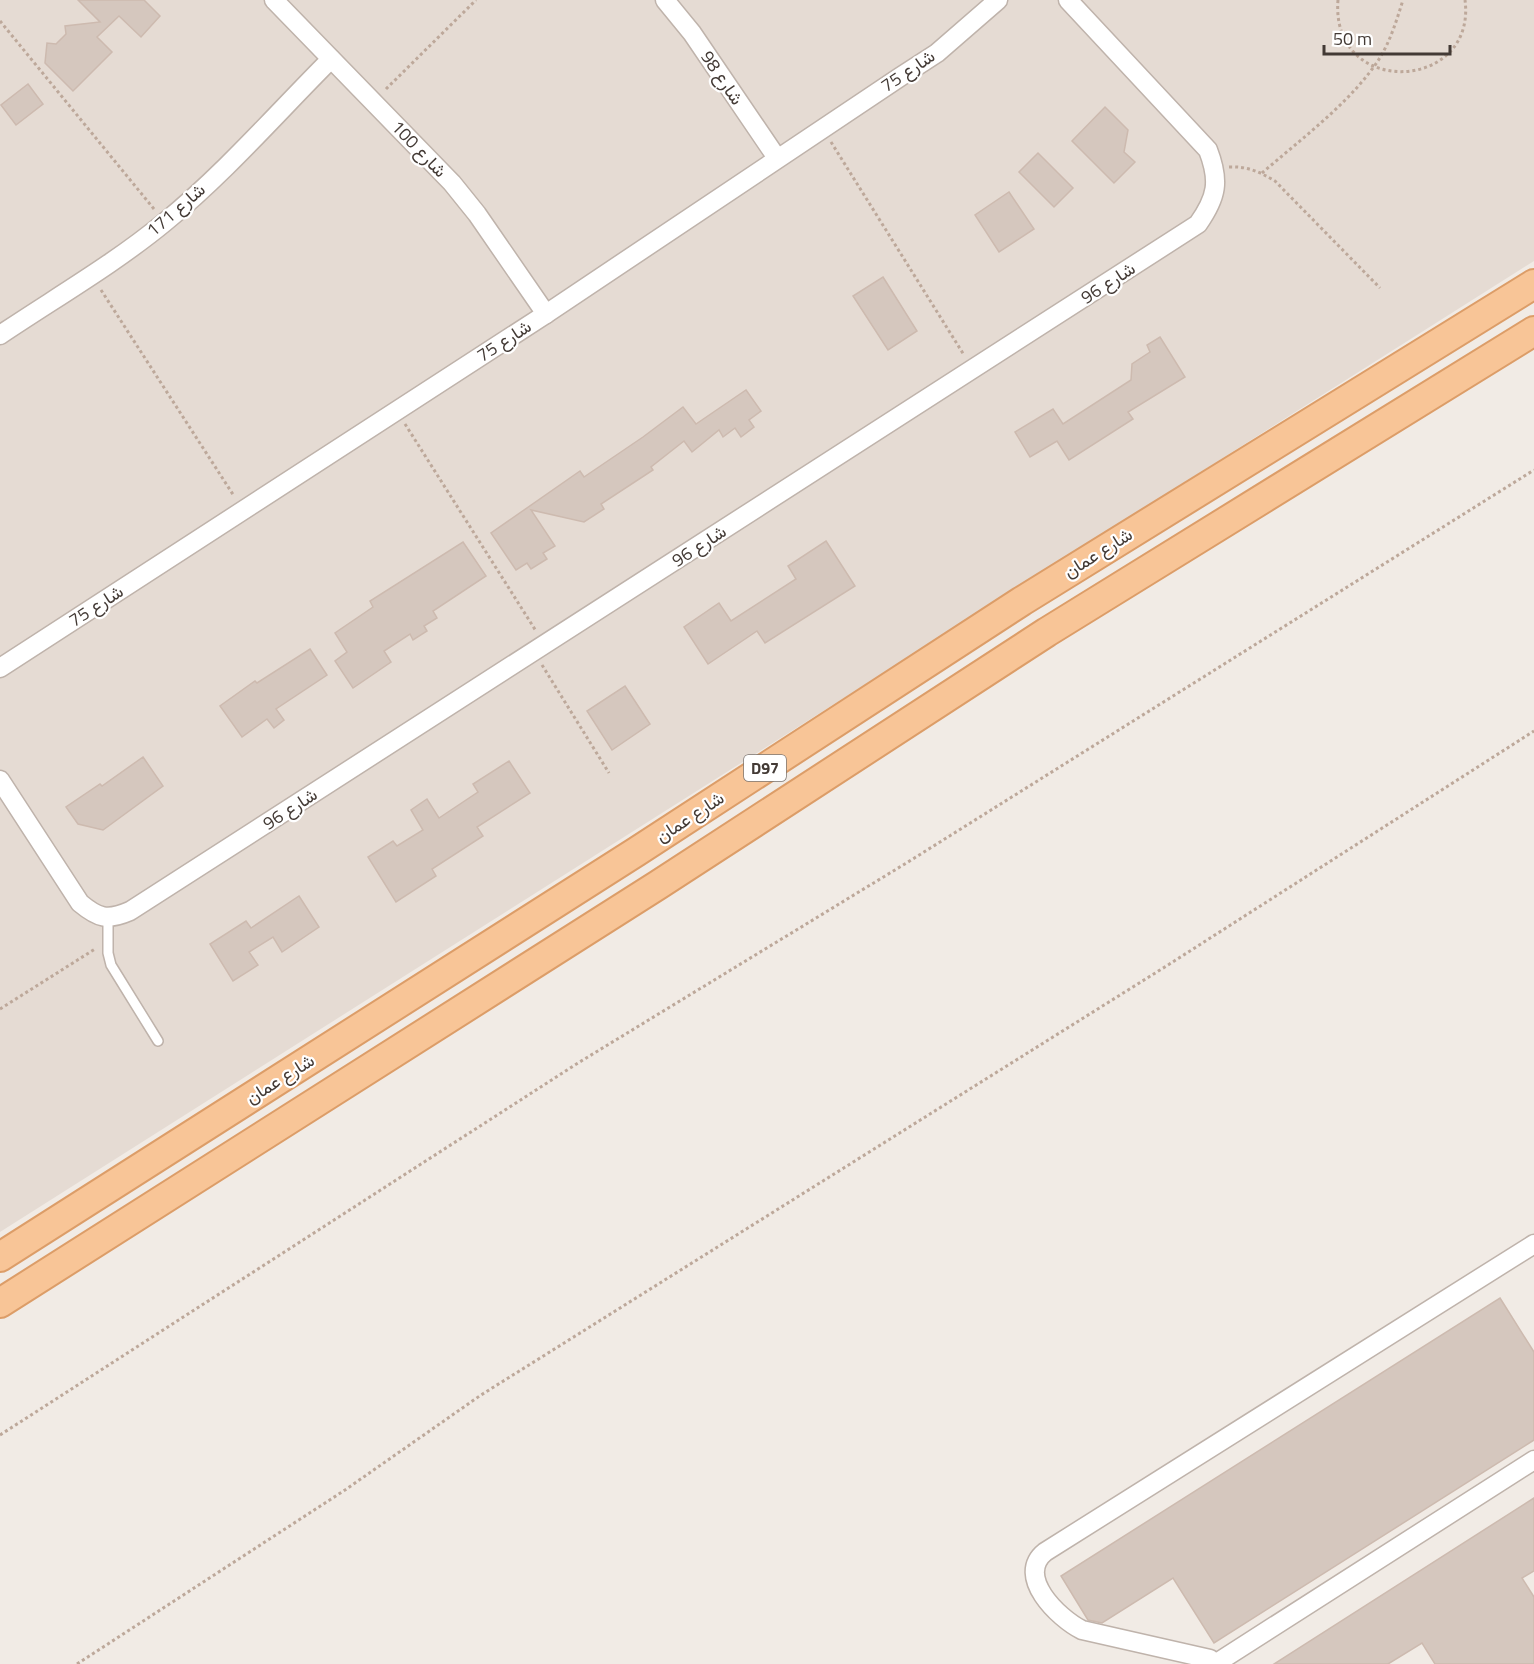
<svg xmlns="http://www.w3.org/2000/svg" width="1534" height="1664" font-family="'Titillium Web',Vazirmatn,sans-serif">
  <rect width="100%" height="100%" fill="#f1ebe5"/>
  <polygon fill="#e5dbd3" points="0,0 1534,0 1534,261 0,1232"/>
  <g fill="#d5c7be" stroke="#cdbaaf" stroke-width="1.5">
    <polygon points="78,0 144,0 160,16 141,37 119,16 97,37 112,52 73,91 45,63 47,43 56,44 66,34 65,26 100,22"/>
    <polygon points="28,84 43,104 16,125 1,105"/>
    <polygon points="1105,107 1128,130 1124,152 1135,162 1114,183 1072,141"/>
    <polygon points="1038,153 1073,188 1054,207 1019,172"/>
    <polygon points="1009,192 1034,229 999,252 975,215"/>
    <polygon points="883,277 917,331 888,350 853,296"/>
    <polygon points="1160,337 1185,377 1128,412 1133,419 1069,460 1057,441 1030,457 1015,432 1053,409 1063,424 1131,380 1132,364 1150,352 1147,345"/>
    <polygon points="746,390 761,411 749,420 754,427 741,437 735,428 723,437 719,430 692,452 684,441 651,467 653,470 601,504 604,509 584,522 531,510 555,546 543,553 547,559 531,569 527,563 516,570 491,533 580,471 584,477 643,437 683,407 696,424"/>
    <polygon points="826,541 855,586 765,643 757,631 708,664 684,627 719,603 731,621 796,579 788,566"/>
    <polygon points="463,542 486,576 433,611 437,618 424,626 427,631 413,640 410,634 384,651 391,662 353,688 335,661 347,652 335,633 373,607 370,601"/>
    <polygon points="310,649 327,675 276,709 284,720 274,728 267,719 242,737 220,706 255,681 257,683"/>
    <polygon points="625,686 650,724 612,750 587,711"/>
    <polygon points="143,757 163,786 103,830 78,824 66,807 100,784 102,786"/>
    <polygon points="509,761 530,793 477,827 483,836 432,869 436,876 396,902 368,857 393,841 397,846 423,830 411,810 427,799 439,818 478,792 473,784"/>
    <polygon points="299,896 319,927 282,952 273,937 249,952 258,965 233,981 210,944 246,921 251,928"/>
    <polygon points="1500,1298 1534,1352 1534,1440 1214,1643 1173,1578 1102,1623 1088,1620 1061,1576"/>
    <polygon points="1534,1498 1534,1571 1522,1578 1534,1597 1534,1664 1435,1664 1422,1643 1388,1664 1274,1664"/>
  </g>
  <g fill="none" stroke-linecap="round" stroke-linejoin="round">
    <defs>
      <polyline id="lane" points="108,918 108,953 111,965 158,1041"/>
      <g id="street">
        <polyline points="274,0 452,183 477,214 546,314"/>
        <polyline points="665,0 692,33 777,158"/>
        <path d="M0,335C55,298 114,264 165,222C225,173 277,113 331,59"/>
        <polyline points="0,668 546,314 900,77 937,53 998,0"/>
        <path d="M0,780L80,903C98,918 107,921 130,911L1198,224C1217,197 1220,181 1208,150L1068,0"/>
        <path d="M1215,1664L1210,1659L1082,1630C1058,1618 1015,1576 1045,1552L1534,1244"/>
        <polyline points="1215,1664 1534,1460"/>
      </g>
      <g id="primary">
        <polyline points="0,1257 636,852 1022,601 1534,284"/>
        <polyline points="0,1303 658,885 1047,632 1534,331"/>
      </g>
    </defs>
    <use href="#lane" stroke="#bfb3ab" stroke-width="12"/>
    <use href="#street" stroke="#bfb3ab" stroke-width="21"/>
    <use href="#primary" stroke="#dc9d68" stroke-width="32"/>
    <g stroke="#bda89a" stroke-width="3" stroke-dasharray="3 3" stroke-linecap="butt">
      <path d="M1338,0C1330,99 1477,92 1465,0"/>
      <polyline points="0,21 154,209"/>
      <polyline points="386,89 476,0"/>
      <polyline points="831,142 964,355"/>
      <path d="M1229,167C1247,166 1260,172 1275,181L1380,288"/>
      <path d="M1262,173C1301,139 1354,100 1381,56C1391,39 1397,19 1403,0"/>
      <polyline points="101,290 234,496"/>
      <polyline points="405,424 536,631"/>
      <polyline points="542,665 609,773"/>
      <polyline points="0,1009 95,949"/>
      <polyline points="0,1435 578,1063 908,862 1534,470"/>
      <polyline points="77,1664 345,1490 481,1395 1168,965 1534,731"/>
    </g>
    <use href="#lane" stroke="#fff" stroke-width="9"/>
    <use href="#street" stroke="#fff" stroke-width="18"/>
    <use href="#primary" stroke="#f8c597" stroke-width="28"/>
  </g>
  <g text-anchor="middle" stroke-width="4.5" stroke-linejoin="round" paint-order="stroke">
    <rect fill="#fff" stroke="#7b7572" stroke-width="1.5" x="744" y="755" width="42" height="26" rx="4.5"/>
    <g font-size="16" font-weight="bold" fill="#433a35">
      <text x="765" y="774">D97</text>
    </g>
    <g font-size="18" fill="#433a35" stroke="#fff">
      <text transform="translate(908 71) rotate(-34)" y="6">شارع 75</text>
      <text transform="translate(722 78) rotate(56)" y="6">شارع 98</text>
      <text transform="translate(419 149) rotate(46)" y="6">شارع 100</text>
      <text transform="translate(176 210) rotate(-41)" y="6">شارع 171</text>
      <text transform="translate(1108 283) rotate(-33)" y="6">شارع 96</text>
      <text transform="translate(504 341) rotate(-33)" y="6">شارع 75</text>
      <text transform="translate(699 546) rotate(-33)" y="6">شارع 96</text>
      <text transform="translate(1098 553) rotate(-32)" y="6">شارع عمان</text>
      <text transform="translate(96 606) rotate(-33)" y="6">شارع 75</text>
      <text transform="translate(290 809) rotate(-33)" y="6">شارع 96</text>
      <text transform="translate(690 817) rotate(-33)" y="6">شارع عمان</text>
      <text transform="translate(280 1079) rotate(-32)" y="6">شارع عمان</text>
    </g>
  </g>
  <path d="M1324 45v9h126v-9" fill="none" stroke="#433a35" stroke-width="3"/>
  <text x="1333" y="45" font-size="18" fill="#433a35" stroke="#ffffff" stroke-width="4.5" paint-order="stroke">50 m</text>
</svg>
